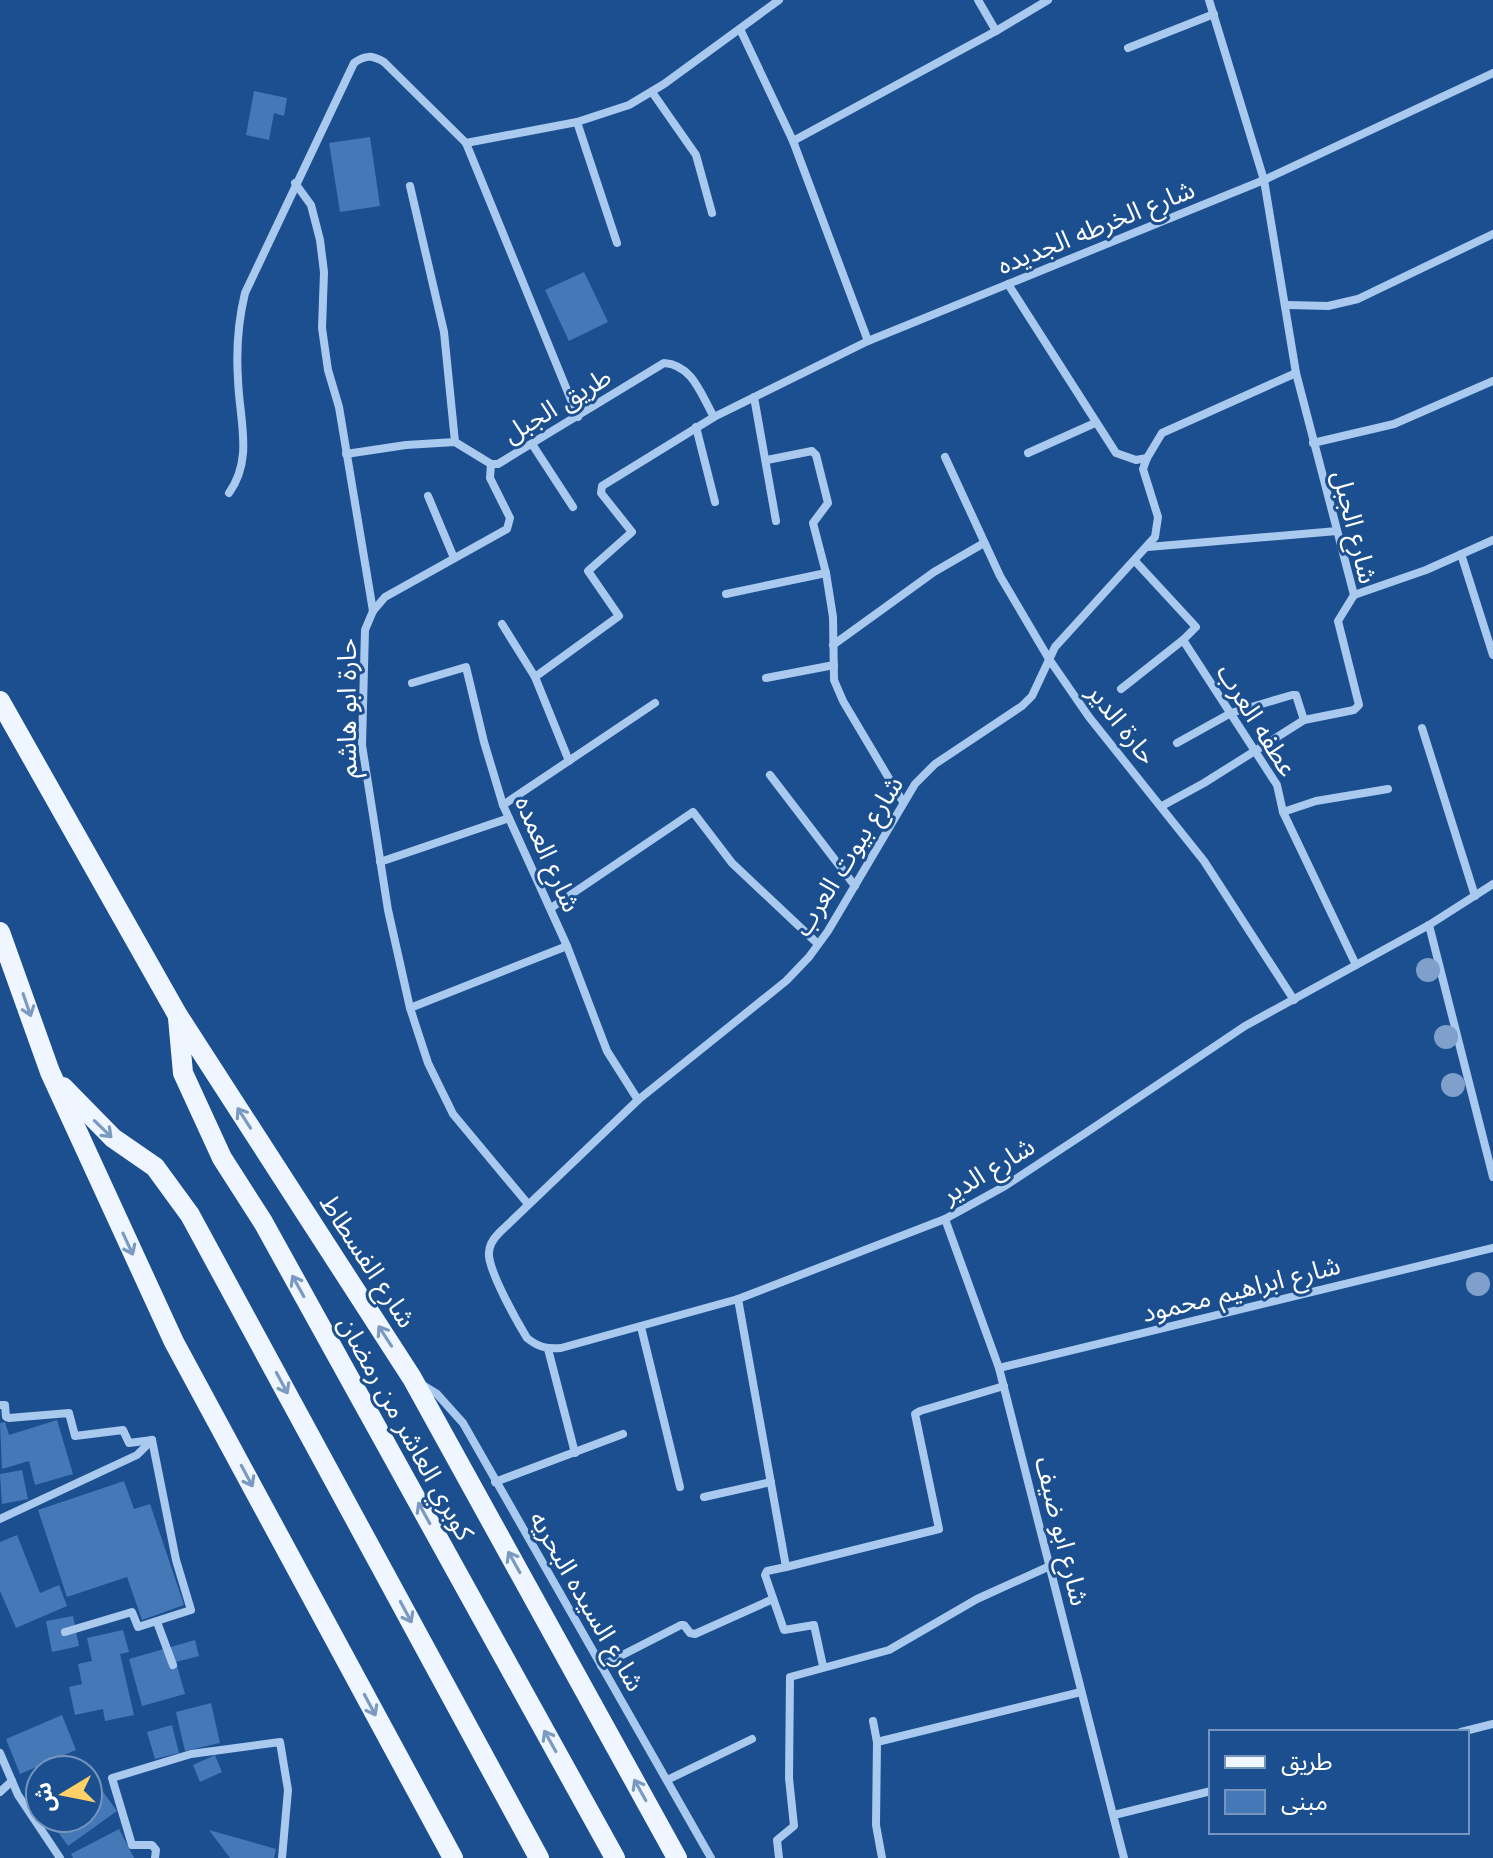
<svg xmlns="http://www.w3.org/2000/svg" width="1493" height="1858" font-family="Inter,'Noto Sans Arabic',sans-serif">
  <rect width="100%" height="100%" fill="#1b4f8f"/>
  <g fill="#4478b7">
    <polygon points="254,91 287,98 284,116 274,113 269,140 246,135"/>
    <polygon points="370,137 380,206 340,212 329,143"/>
    <polygon points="584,272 608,322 569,341 545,290"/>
    <polygon points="57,1420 73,1474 35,1485 29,1461 2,1469 0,1423 5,1422 9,1435"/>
    <polygon points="22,1470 28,1499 2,1504 0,1474"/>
    <polygon points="124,1481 134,1509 150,1504 184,1605 142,1620 127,1577 67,1597 38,1510"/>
    <polygon points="17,1535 40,1593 59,1585 67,1606 16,1628 0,1591 0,1542"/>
    <polygon points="73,1616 79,1646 52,1652 46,1621"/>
    <polygon points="123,1630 129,1652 120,1654 134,1715 105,1721 103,1709 75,1715 69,1687 82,1684 78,1664 92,1661 87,1638"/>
    <polygon points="195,1640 199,1656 176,1662 185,1694 142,1706 129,1659"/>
    <polygon points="211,1703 220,1743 185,1751 176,1712"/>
    <polygon points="62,1715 76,1750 20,1774 6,1739"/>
    <polygon points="172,1725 179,1753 155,1759 147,1732"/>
    <polygon points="215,1755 222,1772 200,1782 193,1765"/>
    <polygon points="40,1778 40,1807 26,1788"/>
    <polygon points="93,1778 117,1811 68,1846 48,1818 88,1818 88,1781"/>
    <polygon points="119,1829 134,1858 73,1858 71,1854"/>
    <polygon points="209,1830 276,1849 274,1858 230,1858"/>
  </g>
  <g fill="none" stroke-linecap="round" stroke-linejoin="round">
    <g stroke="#a9c9ee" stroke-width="8">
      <polyline points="978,0 996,31"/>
      <polyline points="740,29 793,141 868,341"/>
      <polyline points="1128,48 1214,14"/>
      <polyline points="652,92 696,155 712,213"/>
      <polyline points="577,122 617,243"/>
      <polyline points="793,141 996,31 1048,0"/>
      <polyline points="466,143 577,122 629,105 664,84 779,0"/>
      <polyline points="295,183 311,205 320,240 324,272 322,328 328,370 339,407 373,611 365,630 362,745 388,910 410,1008 428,1063 453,1114 528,1204"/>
      <polyline points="410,186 444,332 455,442"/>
      <polyline points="1008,284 1116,453 1136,460 1147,458"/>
      <polyline points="1287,305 1328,306 1358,299 1493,234"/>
      <path d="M1296,373L1162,433L1147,458L1143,469L1158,517L1155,537L1055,647L1032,696L1022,706L935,764L915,784L828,931L809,957L786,981L638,1100L499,1233C493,1239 488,1247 489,1256C491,1275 516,1320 527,1338C538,1347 546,1349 561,1348L738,1299L945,1219L1005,1186L1084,1134L1245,1026L1429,925L1493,884"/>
      <polyline points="754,397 776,521"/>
      <polyline points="696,427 715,502"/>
      <polyline points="1313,443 1394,424 1493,381"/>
      <polyline points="532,444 573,507"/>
      <polyline points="1028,453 1095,423"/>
      <path d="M346,454L406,445L455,442L491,464H498L664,363C693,365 701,395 714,417"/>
      <polyline points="945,457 1000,576 1049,659 1089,717 1204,861 1294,1000"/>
      <polyline points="767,460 812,451 816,455 828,503 813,523 826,573 833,617 834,680 843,701 903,802"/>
      <path d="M229,493C254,458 239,419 238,379C236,349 238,322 245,293L354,63C365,55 372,55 384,62L466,143L578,417"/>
      <polyline points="428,496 454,558"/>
      <polyline points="1148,547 1337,531"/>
      <polyline points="1461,554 1493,655"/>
      <polyline points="1135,561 1196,627 1183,640 1277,785 1283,812 1356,965"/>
      <polyline points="726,594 826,573"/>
      <polyline points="1354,595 1426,570 1493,540"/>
      <polyline points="373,611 385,597 507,529 510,518 490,478 491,464"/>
      <polyline points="502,624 535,677 569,761"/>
      <polyline points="833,645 934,572 984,543"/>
      <polyline points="535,677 619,616 588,571 632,532 601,493 602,486 714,417 868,341 1264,180 1493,73"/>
      <polyline points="766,678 834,665"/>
      <polyline points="412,683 466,667 484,742 503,805 567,946 607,1051 638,1100"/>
      <polyline points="1121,689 1183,640"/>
      <polyline points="1422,728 1475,896"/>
      <polyline points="1177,743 1231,713 1292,695 1296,695 1304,720"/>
      <polyline points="770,775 855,886"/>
      <polyline points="503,805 655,703"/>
      <polyline points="1162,806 1204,783 1304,720 1354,710 1359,705 1338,621 1354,595 1296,373 1264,180 1209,0"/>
      <polyline points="1283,812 1316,801 1388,789"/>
      <polyline points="380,862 509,818"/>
      <polyline points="551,908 693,812 732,863 818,944"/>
      <polyline points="1429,925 1493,1177"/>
      <polyline points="410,1008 567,946"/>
      <polyline points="945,1219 999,1368 1124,1858"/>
      <polyline points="738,1299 786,1567 767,1571 765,1575 784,1630 814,1625 823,1666"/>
      <polyline points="641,1327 680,1487"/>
      <polyline points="548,1349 575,1453"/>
      <polyline points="999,1368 1493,1248"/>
      <polyline points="421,1384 437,1394 463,1423 711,1858"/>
      <polyline points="0,1405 5,1405 6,1417 9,1418 69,1413 75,1436 123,1430 129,1443 152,1440"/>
      <polyline points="495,1482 623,1434"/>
      <polyline points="704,1497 771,1482"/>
      <polyline points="0,1519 137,1455 152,1440"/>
      <polyline points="786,1567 939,1529 915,1414 920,1411 1004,1386"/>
      <polyline points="157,1622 173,1665"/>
      <polyline points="65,1632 132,1612 138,1627 191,1610 176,1560 152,1440"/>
      <polyline points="601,1666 681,1625 684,1625 690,1633 695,1634 773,1599"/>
      <polyline points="873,1721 877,1742 876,1825 882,1858"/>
      <polyline points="1461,1732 1493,1724"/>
      <polyline points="877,1742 1081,1692"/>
      <polyline points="0,1753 18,1795 60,1858"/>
      <polyline points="667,1780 752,1739"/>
      <polyline points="0,1792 12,1781"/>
      <polyline points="1114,1815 1211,1791"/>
      <polyline points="155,1858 156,1850 152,1845 132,1845 112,1778 191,1754 280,1742 288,1790 282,1858"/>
      <polyline points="779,1858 777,1840 794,1826 789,1778 790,1677 889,1650 977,1599 1050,1566"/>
    </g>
    <g stroke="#f0f6ff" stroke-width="20">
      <polyline points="0,701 177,1014 412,1378 677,1858"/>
      <polyline points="0,932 50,1072 174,1342 453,1858"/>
      <polyline points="178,1018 183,1073 222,1158 263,1222 615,1858"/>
      <polyline points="63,1087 113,1138 155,1167 190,1215 539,1858"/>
    </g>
  </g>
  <g fill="#7ea0ca">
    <circle cx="1428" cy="970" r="12"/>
    <circle cx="1446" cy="1037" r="12"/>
    <circle cx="1453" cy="1085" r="12"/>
    <circle cx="1478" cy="1284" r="12"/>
  </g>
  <defs><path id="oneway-shaft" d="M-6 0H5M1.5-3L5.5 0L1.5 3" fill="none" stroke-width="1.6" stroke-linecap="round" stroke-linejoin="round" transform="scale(2)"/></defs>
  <g stroke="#7b9ac1">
    <use href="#oneway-shaft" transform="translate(27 1005) rotate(71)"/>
    <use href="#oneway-shaft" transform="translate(244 1118) rotate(-123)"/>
    <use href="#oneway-shaft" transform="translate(103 1129) rotate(44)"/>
    <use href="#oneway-shaft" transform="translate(128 1244) rotate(65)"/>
    <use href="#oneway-shaft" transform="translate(298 1286) rotate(-119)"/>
    <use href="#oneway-shaft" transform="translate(385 1336) rotate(-123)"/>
    <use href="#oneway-shaft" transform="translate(282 1383) rotate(62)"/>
    <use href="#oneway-shaft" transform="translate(247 1476) rotate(62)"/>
    <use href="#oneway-shaft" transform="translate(424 1513) rotate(-119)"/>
    <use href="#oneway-shaft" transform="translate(514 1562) rotate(-119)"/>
    <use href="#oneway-shaft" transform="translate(406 1612) rotate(62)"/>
    <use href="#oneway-shaft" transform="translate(370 1705) rotate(62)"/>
    <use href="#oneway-shaft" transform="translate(550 1741) rotate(-119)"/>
    <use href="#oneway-shaft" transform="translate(640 1790) rotate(-119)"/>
  </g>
  <g text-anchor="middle" stroke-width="6" stroke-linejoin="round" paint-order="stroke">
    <g font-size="26" fill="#fff" stroke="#1b4f8f">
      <text transform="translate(1096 227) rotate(-22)" y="9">شارع الخرطه الجديده</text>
      <text transform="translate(557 405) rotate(-31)" y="9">طريق الجبل</text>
      <text transform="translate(1355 527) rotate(76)" y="9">شارع الجبل</text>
      <text transform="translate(347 708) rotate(-90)" y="9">حارة ابو هاشم</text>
      <text transform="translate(1257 720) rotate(58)" y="9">عطفه العرب</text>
      <text transform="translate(1122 724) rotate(52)" y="9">حارة الدير</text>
      <text transform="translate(548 854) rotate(66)" y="9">شارع العمده</text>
      <text transform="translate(848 856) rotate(-58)" y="9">شارع بيوت العرب</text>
      <text transform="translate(988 1170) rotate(-31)" y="9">شارع الدير</text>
      <text transform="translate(368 1261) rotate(57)" y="9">شارع الفسطاط</text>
      <text transform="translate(1241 1289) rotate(-14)" y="9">شارع ابراهيم محمود</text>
      <text transform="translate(406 1428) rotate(61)" y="9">كوبري العاشر من رمضان</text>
      <text transform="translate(1062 1531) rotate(76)" y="9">شارع ابو ضيف</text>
      <text transform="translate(587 1601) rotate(60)" y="9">شارع السيده البحريه</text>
    </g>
  </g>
  <rect x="1209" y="1730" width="260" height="104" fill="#1b4f8f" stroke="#7695bc" stroke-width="2"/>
  <rect x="1225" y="1756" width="40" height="12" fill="#f0f6ff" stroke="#7695bc" stroke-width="2"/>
  <text x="1281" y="1770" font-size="24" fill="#ffffff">طريق</text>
  <rect x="1225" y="1790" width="40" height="24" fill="#4478b7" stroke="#7695bc" stroke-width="2"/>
  <text x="1281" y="1810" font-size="24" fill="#ffffff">مبنى</text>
  <g transform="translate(64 1794) rotate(260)"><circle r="38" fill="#1b4f8f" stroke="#7695bc" stroke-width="2"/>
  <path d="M0-6L14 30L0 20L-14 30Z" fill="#ffd166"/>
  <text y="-12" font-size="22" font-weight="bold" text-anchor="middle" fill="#ffffff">ش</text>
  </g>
</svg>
